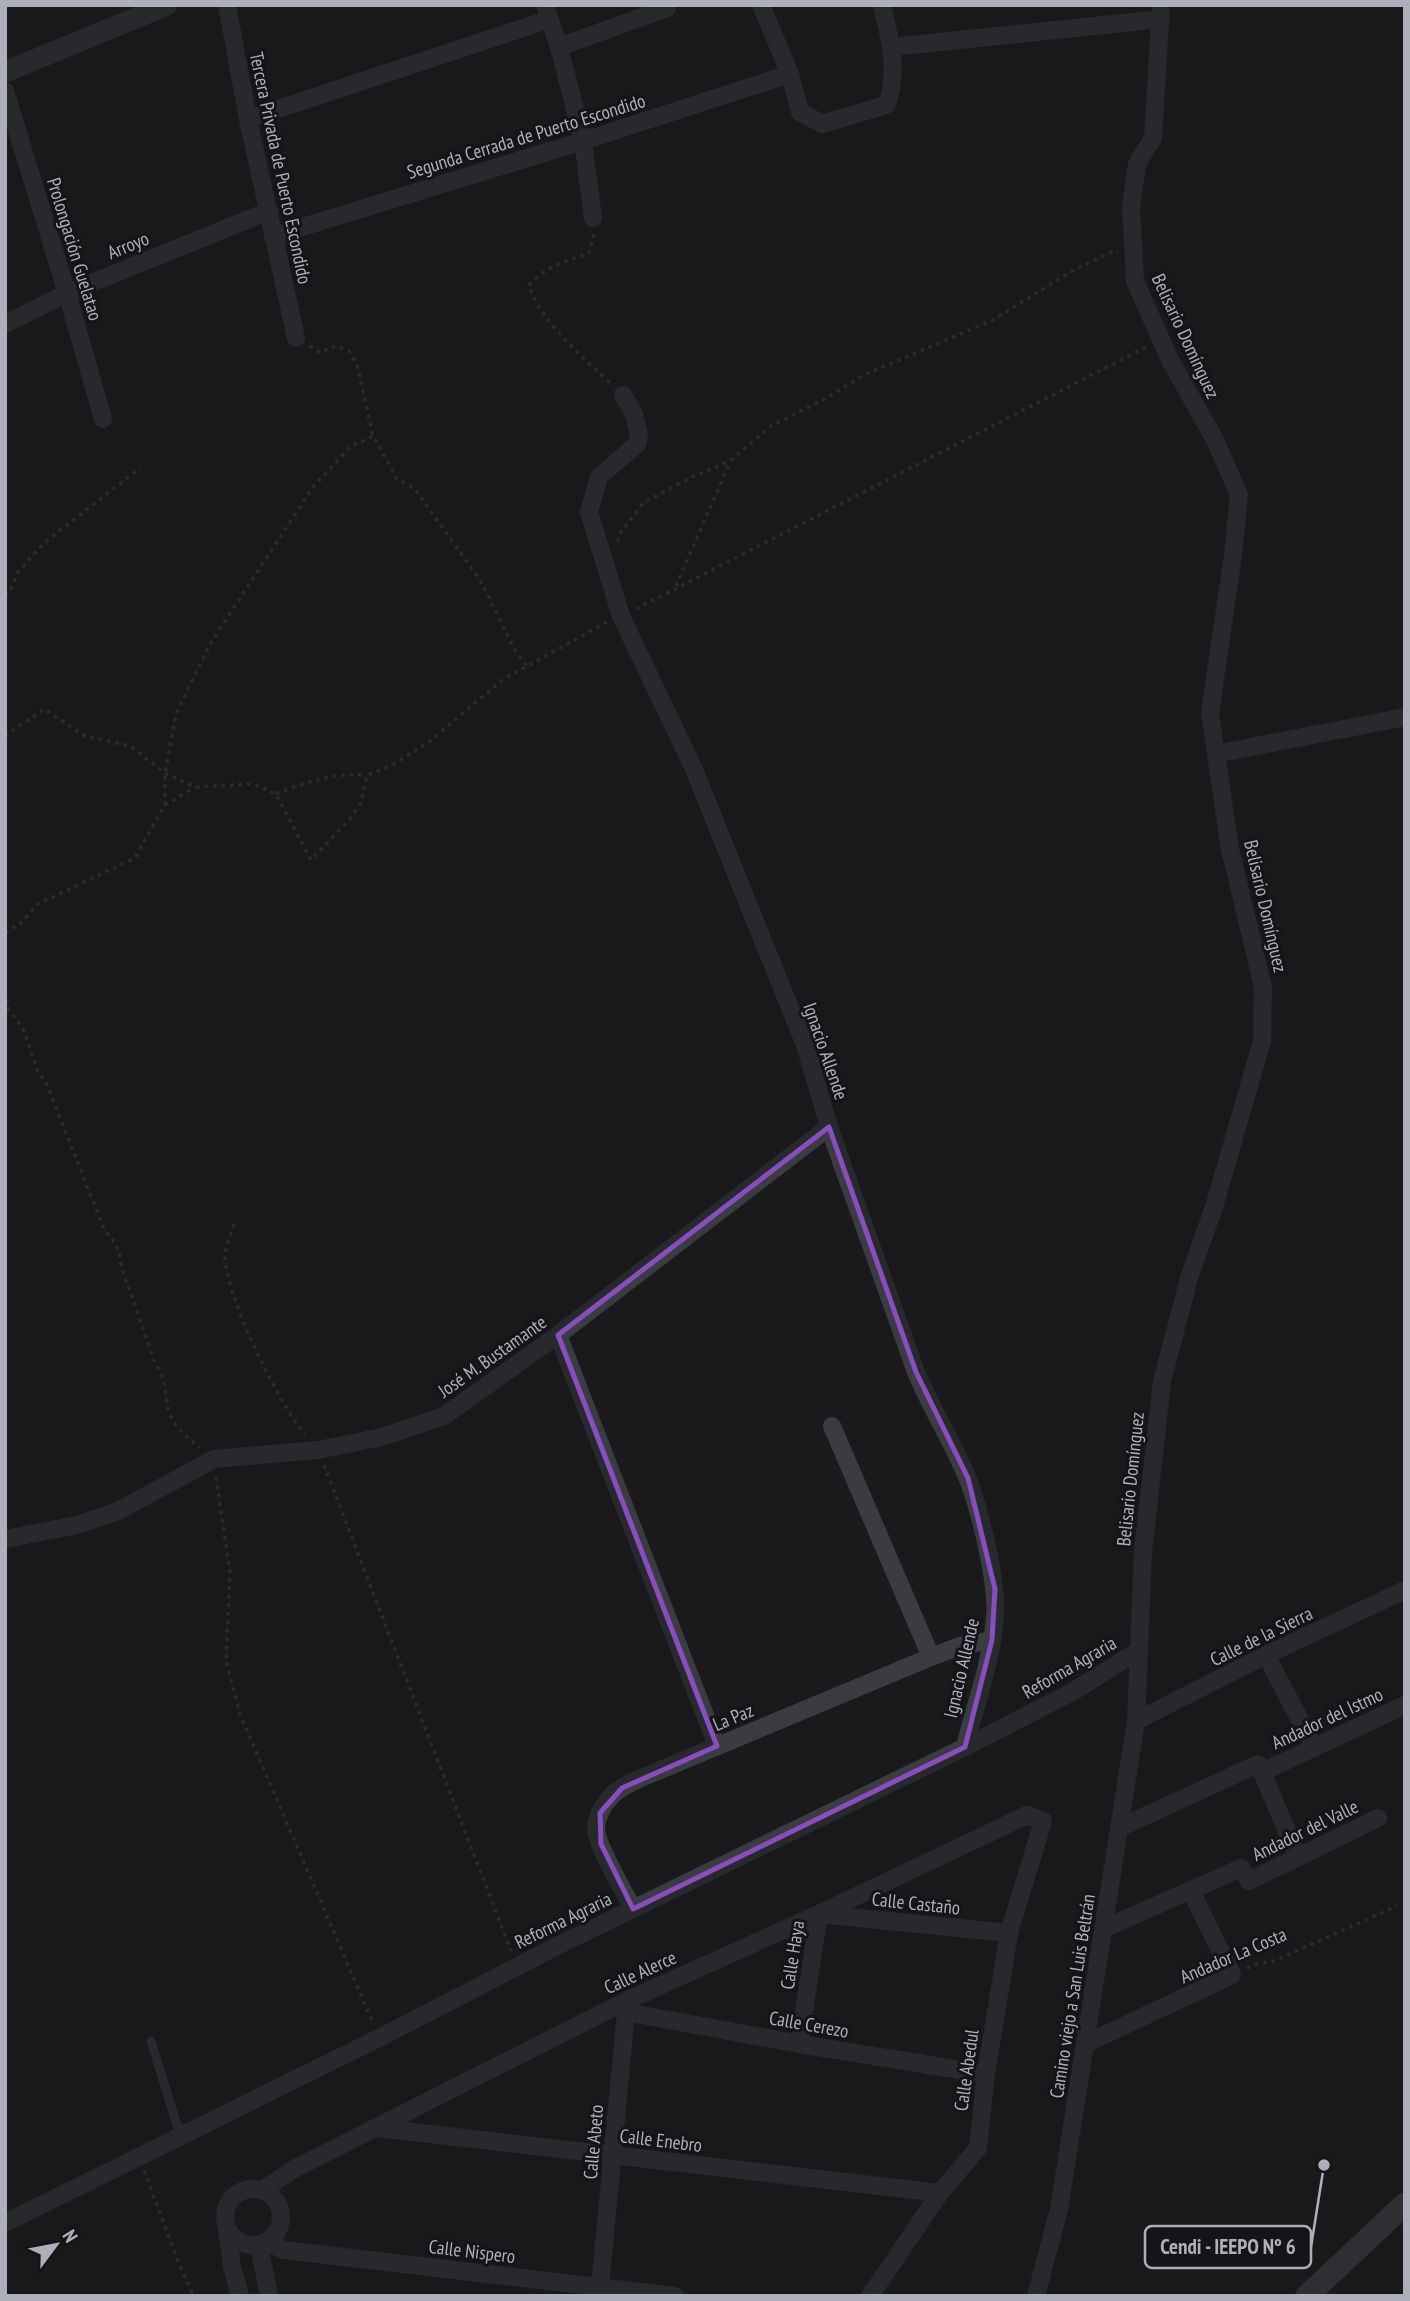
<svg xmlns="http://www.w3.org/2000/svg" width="1410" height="2301" font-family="'PT Sans Narrow',sans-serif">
  <rect width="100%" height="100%" fill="#1a1a1c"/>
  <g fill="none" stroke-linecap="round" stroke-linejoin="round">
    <g stroke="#414248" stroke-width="3.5" stroke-dasharray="3.5 5" stroke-linecap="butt">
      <path d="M594,234L589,253C566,261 545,267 529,285C536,317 587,361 611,384"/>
      <polyline points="310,346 321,353 330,347 338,347 349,351 357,365 373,436 397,479 414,488 480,580 516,652 527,666"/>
      <polyline points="618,542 619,535 643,503 692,477 730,461 771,426 823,400 864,375 993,320 1072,271 1114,251 1118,252"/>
      <polyline points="676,586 730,462"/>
      <polyline points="5,595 10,591 18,572 44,543 140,468"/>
      <polyline points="636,609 1146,347"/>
      <polyline points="5,736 44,709 85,736 130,746 165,773 195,787 254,784 276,794 311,860 350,819 361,803 367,775 390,766 429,742 502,680 607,622"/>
      <path d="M276,794C310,781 330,773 367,775"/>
      <polyline points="165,805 195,787"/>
      <polyline points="5,933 22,922 38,904 135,858 165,805 165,773 176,714 210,644 313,487 350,447 373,436"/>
      <path d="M5,991L9,1010L23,1028L38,1072L47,1085L105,1231C116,1242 120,1250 121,1266L155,1363C165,1377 165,1388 167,1404C170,1424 186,1436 200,1448"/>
      <path d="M234,1224C231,1234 226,1245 225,1255C225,1296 279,1404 305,1435"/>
      <polyline points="324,1465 511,1951"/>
      <polyline points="216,1477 230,1572 226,1661 240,1714 373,2023"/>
      <polyline points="1247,1968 1256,1964 1274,1961 1397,1906"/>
      <polyline points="144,2171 179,2264 194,2296"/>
    </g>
    <polyline stroke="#3b3c41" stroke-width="9" points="151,2041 180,2135"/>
    <g stroke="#3b3c41" stroke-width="18">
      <polyline points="227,5 248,119 296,338"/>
      <polyline points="545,5 559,47 583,141 593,218"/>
      <path d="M761,5L790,74L800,112L822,124L886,105C900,75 889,36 882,5"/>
      <polyline points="559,47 667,8"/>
      <polyline points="892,47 1161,19"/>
      <polyline points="5,91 67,293 103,419"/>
      <polyline points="248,119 550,19"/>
      <polyline points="273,236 583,141 790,74"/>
      <polyline points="5,324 67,293 269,211"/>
      <path d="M623,395L634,414L639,434L637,444L599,477L589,512L621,616L693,767L805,1045L829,1127L916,1372C931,1408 952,1441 967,1477C980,1509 998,1584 995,1617C992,1661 975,1705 965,1747"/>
      <polyline points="1216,754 1405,717"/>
      <polyline points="558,1335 717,1746"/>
      <polyline points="832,1426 931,1657"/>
      <polyline points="5,1539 77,1525 118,1511 214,1459 318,1450 382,1437 444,1416 558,1335 829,1127"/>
      <polyline points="1266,1655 1314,1747"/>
      <polyline points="1136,1721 1266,1655 1405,1590"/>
      <polyline points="1262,1772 1298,1857"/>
      <polyline points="1119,1828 1258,1764 1262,1772 1405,1705"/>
      <path d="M633,1909C624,1891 597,1847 596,1829C596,1819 602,1806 609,1799C616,1789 630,1783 641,1778L931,1657L960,1646L992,1640"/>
      <polyline points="1103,1929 1241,1868 1249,1881 1378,1818"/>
      <polyline points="626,2012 799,2044 986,2074"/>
      <polyline points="799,2044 819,1914 1009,1933"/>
      <polyline points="1085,2044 1232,1975 1191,1891"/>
      <polyline points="378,2128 940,2193"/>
      <circle cx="253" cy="2217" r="28"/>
      <polyline points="262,2190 294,2169 628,2000 819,1914 1027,1815 1043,1821 1009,1933 986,2074 978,2148 940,2193 870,2296"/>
      <polyline points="5,2223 379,2038 557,1946 965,1747 1072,1692 1138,1651"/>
      <polyline points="227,2229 232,2267 240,2296"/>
      <polyline points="266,2242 284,2250 675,2296"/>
      <polyline points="259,2245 269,2296"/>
      <polyline points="600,2287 627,2002"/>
      <polyline points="1036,2296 1059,2209 1136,1721 1143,1552 1162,1381 1189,1278 1214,1207 1262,1041 1263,987 1230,849 1210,713 1233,555 1239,495 1215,440 1170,360 1135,281 1131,207 1137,164 1153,138 1161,5"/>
    </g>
    <polyline stroke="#3b3c41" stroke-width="21" points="5,72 167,5"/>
    <polyline stroke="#494a51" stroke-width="23" points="1307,2296 1405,2204"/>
  </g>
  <path d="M0 0H1410V2301H0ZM829,1127L916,1372L968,1478L995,1589L992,1640L965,1747L633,1909L601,1844L600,1813L622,1788L717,1746L558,1335Z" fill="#1a1a1c" fill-opacity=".55" fill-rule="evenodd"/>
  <path fill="none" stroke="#884dbe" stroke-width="5" stroke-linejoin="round" d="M829,1127L916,1372L968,1478L995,1589L992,1640L965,1747L633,1909L601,1844L600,1813L622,1788L717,1746L558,1335Z"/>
  <g text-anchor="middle" stroke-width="6" stroke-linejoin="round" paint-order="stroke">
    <g font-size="19" fill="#adb0bb" stroke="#151517">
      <text transform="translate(526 136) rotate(-17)" y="7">Segunda Cerrada de Puerto Escondido</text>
      <text transform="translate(281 168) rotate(78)" y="7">Tercera Privada de Puerto Escondido</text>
      <text transform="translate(128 245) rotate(-22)" y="7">Arroyo</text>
      <text transform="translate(75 249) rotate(73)" y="7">Prolongación Guelatao</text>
      <text transform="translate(1186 336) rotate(65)" y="7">Belisario Domínguez</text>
      <text transform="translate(1266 906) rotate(77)" y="7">Belisario Domínguez</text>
      <text transform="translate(826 1051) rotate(71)" y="7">Ignacio Allende</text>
      <text transform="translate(492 1356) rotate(-35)" y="7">José M. Bustamante</text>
      <text transform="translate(1130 1479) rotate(-84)" y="7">Belisario Domínguez</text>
      <text transform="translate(1261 1636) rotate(-26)" y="7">Calle de la Sierra</text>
      <text transform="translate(1069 1667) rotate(-30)" y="7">Reforma Agraria</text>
      <text transform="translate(961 1668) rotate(-77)" y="7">Ignacio Allende</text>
      <text transform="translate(733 1717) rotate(-23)" y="7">La Paz</text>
      <text transform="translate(1327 1718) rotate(-25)" y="7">Andador del Istmo</text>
      <text transform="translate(1305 1830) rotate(-26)" y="7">Andador del Valle</text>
      <text transform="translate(916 1903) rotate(6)" y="7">Calle Castaño</text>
      <text transform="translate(563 1920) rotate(-26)" y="7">Reforma Agraria</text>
      <text transform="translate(792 1955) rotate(-81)" y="7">Calle Haya</text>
      <text transform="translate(1233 1955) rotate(-23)" y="7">Andador La Costa</text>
      <text transform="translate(640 1972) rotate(-25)" y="7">Calle Alerce</text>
      <text transform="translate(1072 1996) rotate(-81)" y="7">Camino viejo a San Luis Beltrán</text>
      <text transform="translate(809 2024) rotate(10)" y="7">Calle Cerezo</text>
      <text transform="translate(966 2070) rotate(-82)" y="7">Calle Abedul</text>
      <text transform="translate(661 2140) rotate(7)" y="7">Calle Enebro</text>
      <text transform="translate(593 2142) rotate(-85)" y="7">Calle Abeto</text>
      <text transform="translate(472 2251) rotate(7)" y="7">Calle Nispero</text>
    </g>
  </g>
  <path fill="none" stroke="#adb0bb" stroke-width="2.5" d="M1324 2165L1311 2247"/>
  <circle fill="#adb0bb" stroke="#151517" stroke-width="2.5" cx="1324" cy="2165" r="7"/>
  <rect fill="#151517" stroke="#adb0bb" stroke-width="2.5" x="1145" y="2226" width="166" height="42" rx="7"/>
  <g font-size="21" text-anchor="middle" font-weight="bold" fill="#adb0bb">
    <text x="1228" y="2254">Cendi - IEEPO Nº 6</text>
  </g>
  <rect width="1410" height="2301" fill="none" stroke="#adb0bb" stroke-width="14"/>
  <g transform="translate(56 2245) rotate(58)" stroke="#151517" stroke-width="5" paint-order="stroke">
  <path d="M0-5L12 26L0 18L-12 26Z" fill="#adb0bb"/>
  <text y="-10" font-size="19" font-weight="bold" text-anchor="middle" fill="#adb0bb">N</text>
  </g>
</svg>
